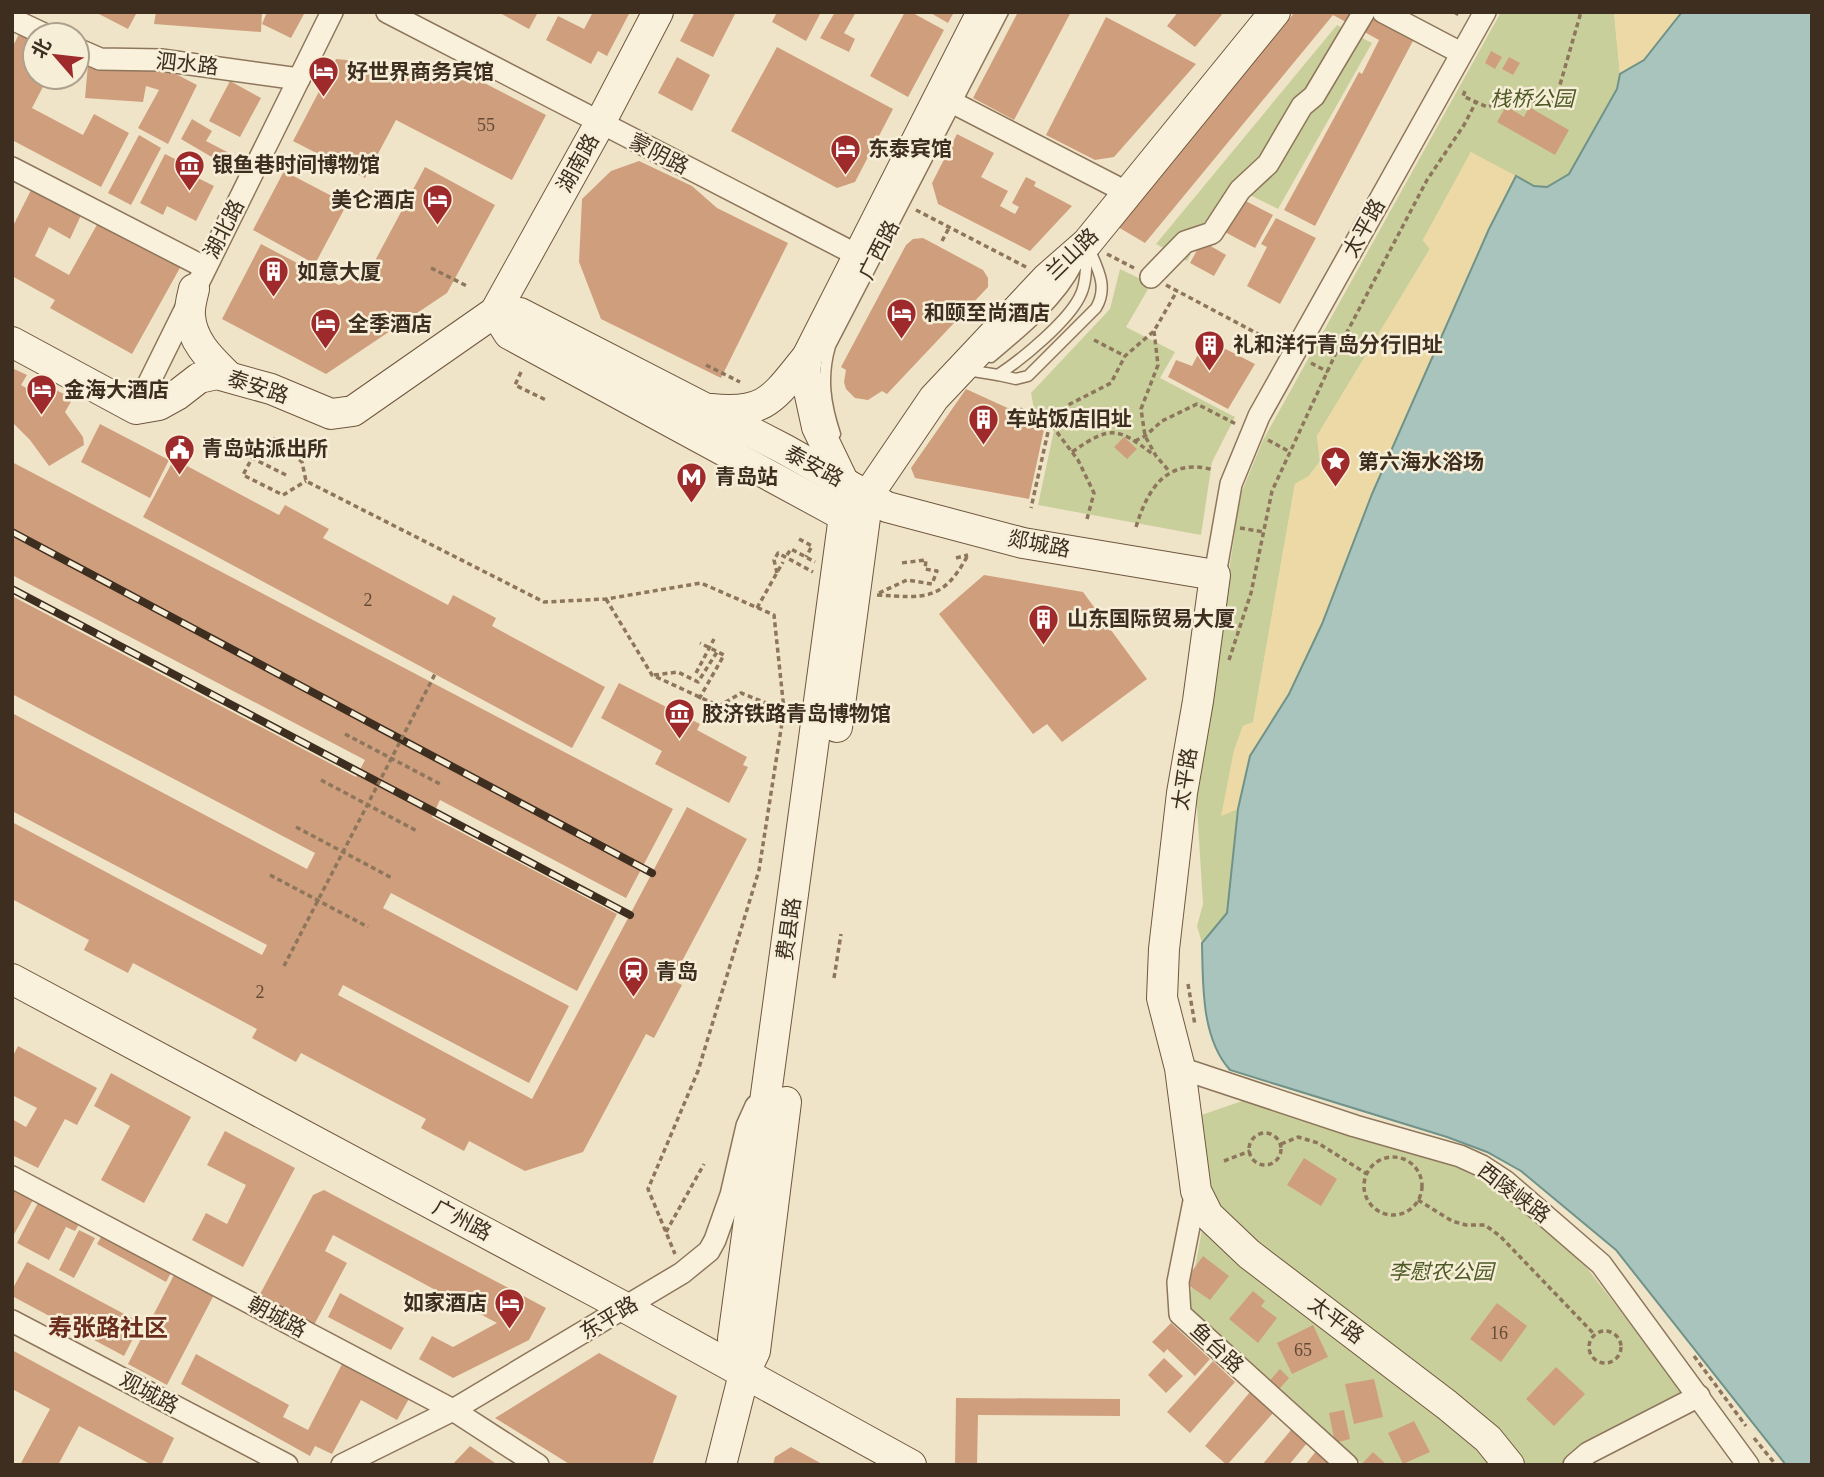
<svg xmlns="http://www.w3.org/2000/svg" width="1824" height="1477" font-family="'Times New Roman','Noto Sans SC',serif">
  <rect width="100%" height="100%" fill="#f0e4c8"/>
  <g fill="#c9cf9b">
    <path d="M1501,12H1614L1620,74L1617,89L1569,174C1563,179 1556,184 1549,186C1530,191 1489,162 1471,152L1423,240L1430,249L1317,436L1320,461L1309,476L1295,484L1253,723L1243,726L1234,751L1222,815L1238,809L1227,913L1202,943L1197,926L1203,904L1195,775L1214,674L1240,496L1263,440Z"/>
    <polygon points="1337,25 1372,43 1278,209 1240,190 1200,236 1187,261 1156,244"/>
    <polygon points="1120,269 1151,284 1126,327 1175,352 1160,378 1235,417 1212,462 1201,535 1038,505 1056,421 1034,409 1031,393 1110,309"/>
    <polygon points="1248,1099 1289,1107 1453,1166 1497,1186 1587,1268 1690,1400 1574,1465 1363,1465 1188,1306 1203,1224 1187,1120"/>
  </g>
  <g fill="#ecd9a5">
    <polygon points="1614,12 1682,12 1644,60 1620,74"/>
    <polygon points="1471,152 1516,176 1489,229 1372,494 1322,624 1289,694 1250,756 1238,809 1221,816 1234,751 1243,726 1253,722 1295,484 1309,476 1320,461 1317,436 1430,249 1423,240"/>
  </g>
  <path fill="#a9c4bc" stroke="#6f938a" stroke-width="2" d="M1682,12H1812V1465H1786L1616,1250L1521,1171L1487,1152L1447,1137L1230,1070C1201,1038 1203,984 1202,943L1227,913L1238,809L1250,756L1289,694L1322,624L1372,494L1489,229L1516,176L1534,186L1547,187L1569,174L1617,89L1620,74L1644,60Z"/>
  <g fill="#cf9f7d">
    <polygon points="95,12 137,12 128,29"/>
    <polygon points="156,12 262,12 261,32 154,24"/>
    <polygon points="267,12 301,12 304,14 291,38 262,24"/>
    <polygon points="498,12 538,12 529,29"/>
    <polygon points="593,12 630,12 607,56 598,51 591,64 546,40 558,16 584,29"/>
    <polygon points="695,12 736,12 713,57 680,41"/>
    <polygon points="777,12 821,12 806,41 772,22"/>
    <polygon points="835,12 856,12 844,33 855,39 849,52 820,38"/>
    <polygon points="905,12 911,12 944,30 908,97 870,76"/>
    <polygon points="929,12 954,12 948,23"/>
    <polygon points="1018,12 1071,12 1014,120 973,98"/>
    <polygon points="1178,12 1224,12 1195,47 1167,26"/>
    <polygon points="1295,12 1365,12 1414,39 1315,226 1284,210 1359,72 1362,74 1379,40 1333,15 1145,243 1118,227"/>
    <polygon points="1106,17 1196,64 1114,157 1095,160 1046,135"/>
    <polygon points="20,32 35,40 35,77 48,77 32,108 83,135 94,114 129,133 101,187 12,140 12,48"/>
    <polygon points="777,47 893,109 855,182 837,188 731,131"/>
    <polygon points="1491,51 1502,57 1495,69 1485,63"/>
    <polygon points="677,57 710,75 692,111 658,93"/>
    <polygon points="1509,57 1520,63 1513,75 1502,69"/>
    <polygon points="336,59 461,71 546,115 512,180 396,120 365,178 293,141"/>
    <polygon points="88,64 151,68 174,73 197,85 168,144 138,128 159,90 146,86 143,102 85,98"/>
    <polygon points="230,81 261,98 240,137 209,121"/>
    <polygon points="1506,106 1524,117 1529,107 1569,130 1555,155 1497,122"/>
    <polygon points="192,119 212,131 206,141 233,155 227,166 181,139"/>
    <polygon points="957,134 994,153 981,177 1008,191 1000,206 1015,214 1019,207 1012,203 1026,177 1036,182 1034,186 1072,206 1030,251 938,204 932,183"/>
    <polygon points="139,135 161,148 131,205 108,193"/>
    <polygon points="165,154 195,169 192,175 214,186 196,221 167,206 163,215 140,203"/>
    <polygon points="639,161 692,186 717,208 788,243 721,378 601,319 579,262 582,199 611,171"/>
    <polygon points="425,167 495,205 447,293 326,374 222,319 261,244 339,285 370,270"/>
    <polygon points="284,171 347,204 315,264 253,230"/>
    <polygon points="33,186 82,213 70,239 49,227 35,256 69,275 99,221 181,266 132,354 50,308 55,300 12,276 12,228"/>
    <polygon points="1238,197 1273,215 1255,248 1221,230"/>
    <polygon points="1276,218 1316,238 1280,304 1247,286 1267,247 1261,244"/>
    <polygon points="923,238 983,270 988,278 988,287 887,394 882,391 868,400 855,398 846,389 844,382 846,370 841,367 906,245 913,239"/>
    <polygon points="1202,241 1226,255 1214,276 1190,263"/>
    <polygon points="1206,339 1255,364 1228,409 1168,377 1176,360 1192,366"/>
    <polygon points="12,368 27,375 21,385 35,393 40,383 73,398 65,412 83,437 84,445 49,466 30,440 12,422"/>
    <polygon points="966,389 1045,425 1029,499 915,478 911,468"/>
    <polygon points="100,424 169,460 150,498 81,462"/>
    <polygon points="1124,437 1137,449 1127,459 1114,447"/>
    <polygon points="174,459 279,515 285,505 329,529 323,538 448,605 453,595 496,618 492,626 605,687 572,748 143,517"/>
    <polygon points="12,462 673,809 626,898 440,800 432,817 617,914 577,991 391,893 383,908 569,1006 529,1083 343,985 338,995 532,1099 687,807 747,839 672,980 682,985 654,1038 646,1034 583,1152 525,1171 469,1141 464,1151 421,1128 426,1119 301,1053 296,1062 252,1038 257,1029 133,963 128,973 84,950 89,940 12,899 12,822 262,955 267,945 12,811 12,713 307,869 315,853 12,694 12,596 356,777 365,760 12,575"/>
    <polygon points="984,575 1083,592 1147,679 1062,742 1047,724 1033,734 939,614"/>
    <polygon points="619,683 700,724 697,730 747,757 743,765 748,767 729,803 655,764 662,751 601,718"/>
    <polygon points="18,1046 97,1088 77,1125 65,1119 38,1168 12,1155 12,1119 26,1127 37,1108 12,1095 12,1058"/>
    <polygon points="111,1073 191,1117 144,1203 101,1180 130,1126 94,1106"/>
    <polygon points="225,1131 295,1168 243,1267 192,1240 206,1213 227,1224 246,1185 207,1165"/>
    <polygon points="1304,1158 1337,1179 1321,1206 1287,1185"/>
    <polygon points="12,1187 34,1198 12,1238"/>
    <polygon points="324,1190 546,1308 529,1340 453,1378 419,1359 432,1336 453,1347 497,1323 333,1235 325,1251 347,1263 314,1325 259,1296 313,1195"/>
    <polygon points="40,1199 81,1221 75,1231 66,1227 49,1260 17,1243"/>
    <polygon points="79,1230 95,1238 74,1278 59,1270"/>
    <polygon points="104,1232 173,1269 166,1282 97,1244"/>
    <polygon points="1203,1256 1229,1276 1210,1300 1184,1282"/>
    <polygon points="27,1262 141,1323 124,1356 12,1296 12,1290"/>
    <polygon points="176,1271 215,1293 167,1385 128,1364"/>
    <polygon points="1253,1291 1265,1301 1261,1306 1277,1318 1258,1343 1229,1319"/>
    <polygon points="340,1293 404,1328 391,1350 328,1317"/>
    <polygon points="1497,1303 1527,1326 1501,1362 1470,1339"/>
    <polygon points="1171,1323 1210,1359 1195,1376 1167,1349 1164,1353 1152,1342"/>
    <polygon points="1313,1325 1328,1357 1292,1374 1277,1343"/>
    <polygon points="12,1350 174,1438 161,1465 152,1465 79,1426 58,1465 21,1463 50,1409 12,1389"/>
    <polygon points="599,1353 677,1396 652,1465 571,1465 495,1418"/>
    <polygon points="196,1354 289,1405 283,1417 308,1430 343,1362 410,1397 397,1420 361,1400 332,1454 315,1446 310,1456 181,1384"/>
    <polygon points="1164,1358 1183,1376 1166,1393 1148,1375"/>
    <polygon points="1213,1361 1235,1382 1190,1433 1167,1412"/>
    <polygon points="1556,1367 1585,1394 1554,1426 1526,1399"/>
    <polygon points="1280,1369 1289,1378 1275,1394 1265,1386"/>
    <polygon points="1374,1379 1383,1417 1354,1424 1345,1384"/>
    <polygon points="1250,1392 1274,1412 1227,1465 1205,1446"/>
    <polygon points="956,1398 1120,1399 1120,1416 978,1415 977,1465 955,1465"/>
    <polygon points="1344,1410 1350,1439 1335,1443 1329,1413"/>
    <polygon points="1414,1421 1430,1452 1403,1464 1388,1433"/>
    <polygon points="1291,1430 1307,1443 1289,1465 1262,1465"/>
    <polygon points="470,1446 498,1465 452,1465"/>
    <polygon points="791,1447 824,1465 773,1465 775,1457"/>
    <polygon points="1317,1450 1331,1462 1328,1465 1305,1465"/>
    <polygon points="1373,1452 1387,1465 1361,1465"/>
  </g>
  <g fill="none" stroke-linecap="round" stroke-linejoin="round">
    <defs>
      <g id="lane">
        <path d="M991,357C1022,331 1059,301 1077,265"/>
        <path d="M967,370L998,375C1022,359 1070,320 1081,294C1087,281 1086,263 1087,249"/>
        <path d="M998,375L1016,379L1028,376L1096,308C1109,286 1097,268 1088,246"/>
        <path d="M835,434C825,404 821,377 830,346L1003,12"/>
      </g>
      <g id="street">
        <polyline points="387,12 857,255"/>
        <polyline points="1383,12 1461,53"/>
        <polyline points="12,19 46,35"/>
        <polyline points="77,49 100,59 161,60 299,79"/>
        <polyline points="940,96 1128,193"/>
        <polyline points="12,168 204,267"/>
        <polyline points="1151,277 1185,242 1212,233 1240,190 1268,164 1302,106 1314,96 1364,12"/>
        <polyline points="136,409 332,12"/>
        <polyline points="1215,575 1231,484 1259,416 1485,12"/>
        <polyline points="1180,1068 1355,1126 1460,1156 1482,1166 1505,1181 1601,1264 1748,1465"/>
        <polyline points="12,1177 453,1410 538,1465"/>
        <polyline points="1196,1191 1178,1282 1180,1314 1347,1465"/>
        <polyline points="12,1321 287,1465"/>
        <polyline points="342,1465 453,1410 682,1273 709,1251 715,1240 731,1195 747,1126 756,1106"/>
        <polyline points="1574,1465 1588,1453 1699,1396"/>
      </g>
      <g id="secondary">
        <path d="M194,289C192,297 189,308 190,316C192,342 211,359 228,376"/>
        <polyline points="495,312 509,334 844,516"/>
        <polyline points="495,312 600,123 658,12"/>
        <polyline points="12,342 136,409 159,405 177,395 199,378 217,374 271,389 331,414 353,411 495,312 520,313 784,449 887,507 1023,543 1215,575 1198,701 1182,793 1164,949 1162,998 1180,1068 1196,1191 1208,1215 1249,1254 1447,1405 1488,1439 1509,1465"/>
        <path d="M711,409C767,415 774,397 807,357"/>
        <polyline points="855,507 868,495 934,398 1047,278 1087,243 1275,12"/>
        <polyline points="837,727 868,495"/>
        <polyline points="12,979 626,1308 911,1465"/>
        <polyline points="744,1374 733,1339 844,516 843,481 817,427 805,372 807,357 982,12"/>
        <polyline points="721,1465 744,1374 755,1351 786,1102"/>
      </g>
    </defs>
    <use href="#lane" stroke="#8d765c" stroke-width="13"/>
    <use href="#street" stroke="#8d765c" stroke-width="24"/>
    <use href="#secondary" stroke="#6f573f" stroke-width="32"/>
    <g stroke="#8d765c" stroke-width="3.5" stroke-dasharray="5 3.5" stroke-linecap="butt">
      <polyline points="1454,12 1461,16"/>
      <polyline points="1465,91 1463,96 1487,107 1507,101 1555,102 1581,12"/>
      <polyline points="916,210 1026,267"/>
      <polyline points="942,241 949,228"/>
      <polyline points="1107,254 1134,268"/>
      <polyline points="431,268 469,287"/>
      <polyline points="1166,285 1277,344"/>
      <polyline points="967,315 975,318"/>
      <polyline points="1154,331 1158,365 1141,409 1145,436 1156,456 1170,472"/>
      <polyline points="1094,340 1125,356"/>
      <polyline points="1311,363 1328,372"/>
      <polyline points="706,365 740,382"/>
      <polyline points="521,372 515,385 548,401"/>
      <polyline points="1020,409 1050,423 1031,508"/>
      <polyline points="273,438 302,462 306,481 544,602 606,599 701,583 774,615 784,710 759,870 698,1071 648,1189 675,1254"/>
      <polyline points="1268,440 1290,452"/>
      <polyline points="1135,441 1145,436 1162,421 1197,404 1236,424"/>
      <path d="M1072,452C1111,425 1117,427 1154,455"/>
      <polyline points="286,475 252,458 243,475 283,495 306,481"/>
      <polyline points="1087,519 1094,493 1078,460 1050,423 1070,404 1111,383 1125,356 1154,331 1177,291"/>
      <path d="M1136,527C1148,488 1167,457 1214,470"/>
      <polyline points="1240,528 1264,532"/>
      <polyline points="799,539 812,546 806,557"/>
      <polyline points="787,555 791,549 815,562"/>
      <polyline points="956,558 968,555"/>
      <polyline points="777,573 774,560 778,553 813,572"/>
      <polyline points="879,593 907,580 932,584 937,571 925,569 926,560 901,563"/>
      <path d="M877,595C926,598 943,601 968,555"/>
      <polyline points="606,599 652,675 719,706 741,693 784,710"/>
      <polyline points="757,608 783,562"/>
      <polyline points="1229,660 1251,593 1272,491 1335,355 1427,180 1464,125 1476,102"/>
      <polyline points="696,673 714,639"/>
      <polyline points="654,675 678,672 698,682 717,652"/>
      <polyline points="699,699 724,655 700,643"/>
      <polyline points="345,734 440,784"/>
      <polyline points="321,780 417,831"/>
      <polyline points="296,827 392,878"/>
      <polyline points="270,875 368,927"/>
      <polyline points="834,978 841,934"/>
      <polyline points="1188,984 1195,1025"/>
      <circle cx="1265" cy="1149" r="16"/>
      <polyline points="1281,1144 1298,1137 1318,1143 1367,1174"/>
      <circle cx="1393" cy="1186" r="29"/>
      <polyline points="1224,1161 1250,1151"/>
      <polyline points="1418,1200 1452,1221 1466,1225 1485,1225 1500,1236 1595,1335"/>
      <polyline points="666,1232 704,1164"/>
      <circle cx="1605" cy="1347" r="16"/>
      <polyline points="1694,1356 1746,1426"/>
      <polyline points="1754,1438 1776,1465"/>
    </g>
    <use href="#lane" stroke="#faf1dc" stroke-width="10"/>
    <use href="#street" stroke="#faf1dc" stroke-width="21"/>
    <use href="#secondary" stroke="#faf1dc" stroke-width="30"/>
    <defs>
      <g id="rail">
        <polyline points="12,532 652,873"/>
        <polyline points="12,589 630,915"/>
      </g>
    </defs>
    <use href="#rail" stroke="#3d2e20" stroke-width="8"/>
    <use href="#rail" stroke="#f7eed8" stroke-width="5" stroke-dasharray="16" stroke-linecap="butt"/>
    <polyline stroke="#8d765c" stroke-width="3.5" stroke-dasharray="5 3.5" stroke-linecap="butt" points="284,966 435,674"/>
  </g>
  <defs>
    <symbol id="hotel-pin" viewBox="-11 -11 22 30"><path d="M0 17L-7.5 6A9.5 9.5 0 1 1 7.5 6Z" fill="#9e2a2b" stroke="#f7eed8"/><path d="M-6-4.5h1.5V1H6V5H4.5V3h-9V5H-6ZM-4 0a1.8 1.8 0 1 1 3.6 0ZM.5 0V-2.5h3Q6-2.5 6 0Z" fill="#fff"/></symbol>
    <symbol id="museum-pin" viewBox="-11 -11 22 30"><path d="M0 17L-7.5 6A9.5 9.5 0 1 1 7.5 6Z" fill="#9e2a2b" stroke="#f7eed8"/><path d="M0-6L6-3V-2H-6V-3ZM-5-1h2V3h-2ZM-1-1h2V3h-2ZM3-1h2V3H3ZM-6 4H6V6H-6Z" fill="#fff"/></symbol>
    <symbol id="building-pin" viewBox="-11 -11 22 30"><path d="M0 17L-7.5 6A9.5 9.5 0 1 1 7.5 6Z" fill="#9e2a2b" stroke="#f7eed8"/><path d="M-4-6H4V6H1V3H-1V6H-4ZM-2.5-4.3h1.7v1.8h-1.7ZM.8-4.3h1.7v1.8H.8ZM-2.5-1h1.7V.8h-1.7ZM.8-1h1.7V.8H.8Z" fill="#fff"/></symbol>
    <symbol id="civic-pin" viewBox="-11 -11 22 30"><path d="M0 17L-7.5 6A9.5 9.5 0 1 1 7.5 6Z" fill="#9e2a2b" stroke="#f7eed8"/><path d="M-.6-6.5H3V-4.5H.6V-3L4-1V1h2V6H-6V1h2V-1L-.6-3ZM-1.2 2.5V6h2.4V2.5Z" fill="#fff"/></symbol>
    <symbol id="sight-pin" viewBox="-11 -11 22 30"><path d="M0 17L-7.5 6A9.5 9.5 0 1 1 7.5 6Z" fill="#9e2a2b" stroke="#f7eed8"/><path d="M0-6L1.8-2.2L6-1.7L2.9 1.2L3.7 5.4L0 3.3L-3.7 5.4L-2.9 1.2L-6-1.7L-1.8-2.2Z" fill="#fff"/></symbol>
    <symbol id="metro-pin" viewBox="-11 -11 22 30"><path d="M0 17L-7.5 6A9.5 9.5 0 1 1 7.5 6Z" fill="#9e2a2b" stroke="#f7eed8"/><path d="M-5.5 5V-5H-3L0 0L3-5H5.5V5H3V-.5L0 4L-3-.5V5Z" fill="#fff"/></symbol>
    <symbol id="station-pin" viewBox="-11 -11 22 30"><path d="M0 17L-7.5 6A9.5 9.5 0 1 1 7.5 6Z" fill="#9e2a2b" stroke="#f7eed8"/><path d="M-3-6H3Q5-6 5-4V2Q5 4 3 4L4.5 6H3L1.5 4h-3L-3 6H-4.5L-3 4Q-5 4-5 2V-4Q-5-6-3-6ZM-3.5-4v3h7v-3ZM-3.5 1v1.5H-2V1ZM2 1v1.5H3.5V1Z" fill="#fff"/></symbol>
  </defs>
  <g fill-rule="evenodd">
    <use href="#hotel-pin" x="306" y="54" width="35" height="47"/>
    <use href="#hotel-pin" x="828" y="132" width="35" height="47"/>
    <use href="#museum-pin" x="172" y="148" width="35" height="47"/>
    <use href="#hotel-pin" x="420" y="182" width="35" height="47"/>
    <use href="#building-pin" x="256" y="254" width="35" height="47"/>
    <use href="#hotel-pin" x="884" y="296" width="35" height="47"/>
    <use href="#hotel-pin" x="308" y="306" width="35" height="47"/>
    <use href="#building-pin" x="1192" y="328" width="35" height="47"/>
    <use href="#hotel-pin" x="24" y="372" width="35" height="47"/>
    <use href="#building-pin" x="966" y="402" width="35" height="47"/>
    <use href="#civic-pin" x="162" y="432" width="35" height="47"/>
    <use href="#sight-pin" x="1318" y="444" width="35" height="47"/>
    <use href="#metro-pin" x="674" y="460" width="35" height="47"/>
    <use href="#building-pin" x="1026" y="602" width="35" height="47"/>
    <use href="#museum-pin" x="662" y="696" width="35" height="47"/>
    <use href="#station-pin" x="616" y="954" width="35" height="47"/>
    <use href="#hotel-pin" x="492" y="1286" width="35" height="47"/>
  </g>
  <g text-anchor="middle" stroke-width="5" stroke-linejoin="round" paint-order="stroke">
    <g font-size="18" fill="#624a37">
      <text x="486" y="131">55</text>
      <text x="368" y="606">2</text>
      <text x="260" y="998">2</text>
      <text x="1499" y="1339">16</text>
      <text x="1303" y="1356">65</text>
    </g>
    <g font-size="21" fill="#3d2e20" stroke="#f7eed8">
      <text transform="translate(187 64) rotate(6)" y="7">泗水路</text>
      <text transform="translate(659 154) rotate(27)" y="7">蒙阴路</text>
      <text transform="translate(578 163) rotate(-61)" y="7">湖南路</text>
      <text transform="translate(1364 228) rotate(-61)" y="7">太平路</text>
      <text transform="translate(224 229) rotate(-63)" y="7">湖北路</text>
      <text transform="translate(879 250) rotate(-63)" y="7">广西路</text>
      <text transform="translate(1072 254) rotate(-44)" y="7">兰山路</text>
      <text transform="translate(258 387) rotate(18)" y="7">泰安路</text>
      <text transform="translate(814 466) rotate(28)" y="7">泰安路</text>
      <text transform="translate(1039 544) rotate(11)" y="7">郯城路</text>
      <text transform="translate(1185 779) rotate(-81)" y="7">太平路</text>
      <text transform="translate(789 929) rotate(-82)" y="7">费县路</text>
      <text transform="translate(1514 1193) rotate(37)" y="7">西陵峡路</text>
      <text transform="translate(462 1220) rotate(28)" y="7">广州路</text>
      <text transform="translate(277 1317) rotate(28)" y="7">朝城路</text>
      <text transform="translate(609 1318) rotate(-31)" y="7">东平路</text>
      <text transform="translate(1336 1320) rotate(37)" y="7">太平路</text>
      <text transform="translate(1217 1348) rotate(42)" y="7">鱼台路</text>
      <text transform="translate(149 1393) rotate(28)" y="7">观城路</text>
    </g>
    <g font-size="21" font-weight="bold" fill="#3d2e20" stroke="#f7eed8" text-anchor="start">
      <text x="347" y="79">好世界商务宾馆</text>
      <text x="868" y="156">东泰宾馆</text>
      <text x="212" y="172">银鱼巷时间博物馆</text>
      <text x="415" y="207" text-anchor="end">美仑酒店</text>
      <text x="297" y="279">如意大厦</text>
      <text x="924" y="320">和颐至尚酒店</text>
      <text x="348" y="331">全季酒店</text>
      <text x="1233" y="352">礼和洋行青岛分行旧址</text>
      <text x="64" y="397">金海大酒店</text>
      <text x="1006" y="426">车站饭店旧址</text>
      <text x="202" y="456">青岛站派出所</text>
      <text x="1358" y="469">第六海水浴场</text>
      <text x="715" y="484">青岛站</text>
      <text x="1067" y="626">山东国际贸易大厦</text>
      <text x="702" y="721">胶济铁路青岛博物馆</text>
      <text x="656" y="979">青岛</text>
      <text x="487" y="1310" text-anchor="end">如家酒店</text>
    </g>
    <g font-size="21" font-style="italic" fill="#4d5a26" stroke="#f7eed8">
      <text x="1532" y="106">栈桥公园</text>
      <text x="1441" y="1279">李慰农公园</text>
    </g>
    <g font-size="24" font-weight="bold" fill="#6b2e1e" stroke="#f7eed8">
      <text x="108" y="1336">寿张路社区</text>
    </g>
  </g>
  <rect width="1824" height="1477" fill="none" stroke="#3d2e20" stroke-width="28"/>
  <g transform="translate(56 56) rotate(298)"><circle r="33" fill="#f7eed8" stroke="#ada18e" stroke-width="2"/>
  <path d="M0-5L12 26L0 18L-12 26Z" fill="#9e2a2b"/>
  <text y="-10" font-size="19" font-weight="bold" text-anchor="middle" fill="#3d2e20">北</text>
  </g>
</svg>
